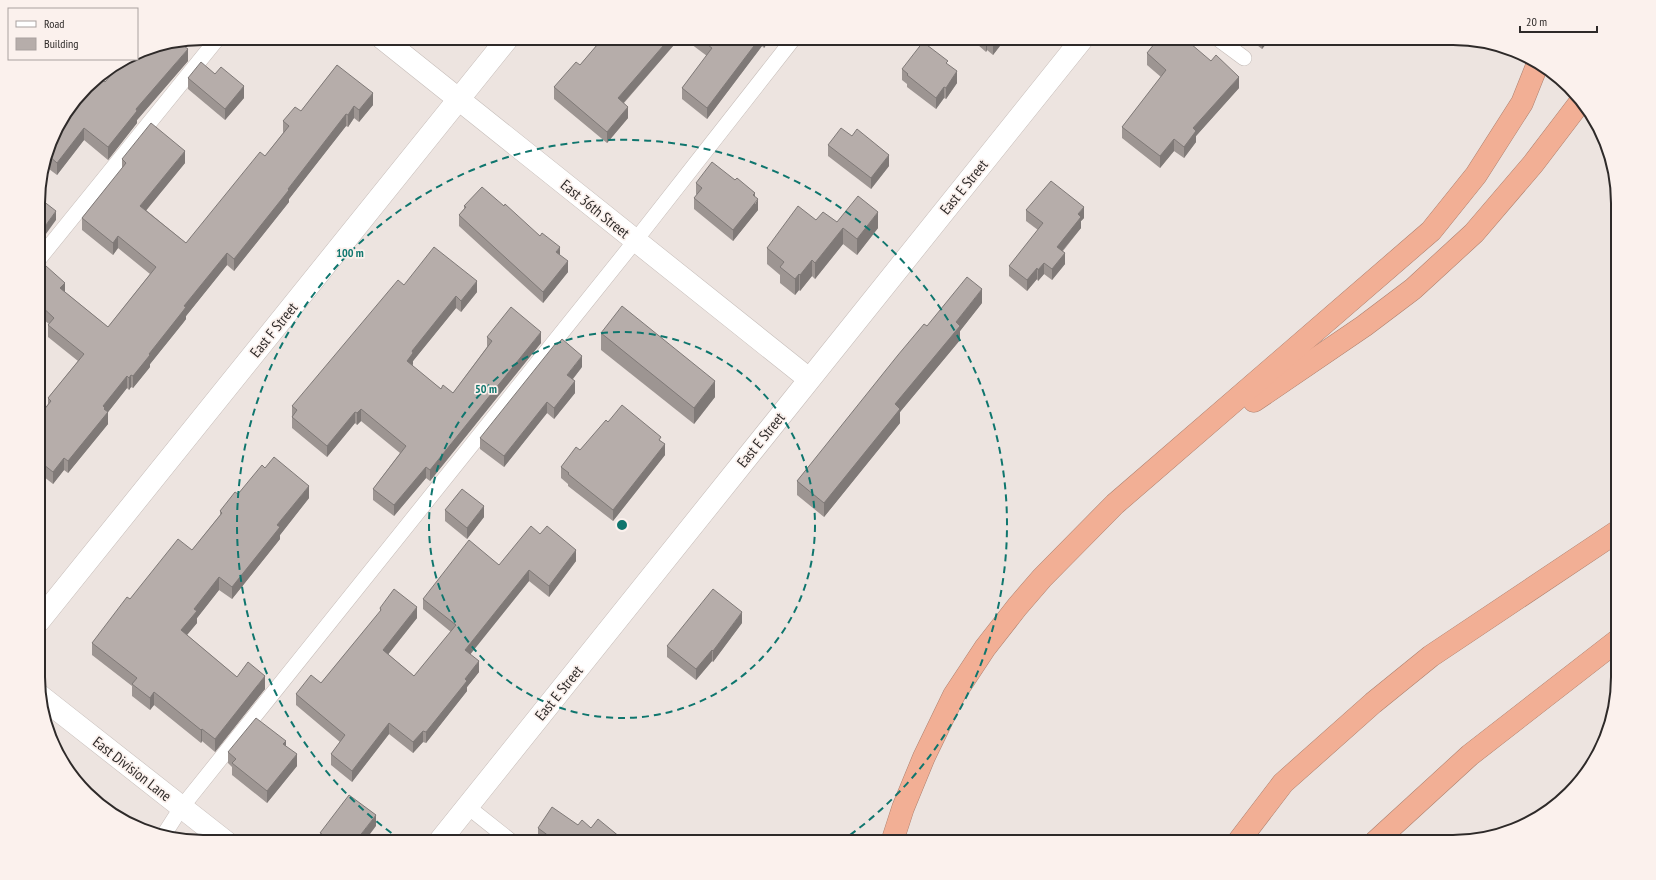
<svg xmlns="http://www.w3.org/2000/svg" width="1656" height="880" font-family="'PT Sans Narrow',sans-serif">
  <rect width="100%" height="100%" fill="#ede4e0"/>
  <g fill="none" stroke-linecap="round" stroke-linejoin="round">
    <defs>
      <g id="service">
        <polyline points="1217,38 1244,58"/>
        <polyline points="39,259 218,38"/>
        <polyline points="468,807 512,842"/>
        <polyline points="165,833 181,808 635,241 794,38"/>
      </g>
      <g id="minor">
        <polyline points="382,38 809,379"/>
        <polyline points="39,621 508,38"/>
        <polyline points="39,695 226,842"/>
        <polyline points="439,842 1083,38"/>
      </g>
      <g id="motorway">
        <polyline points="1254,401 1364,326 1413,289 1474,233 1533,164 1581,101"/>
        <polyline points="892,842 903,808 924,757 954,695 985,648 1017,607 1042,578 1115,504 1431,231 1476,175 1522,103 1538,63"/>
        <polyline points="1238,842 1283,783 1373,703 1431,656 1618,531"/>
        <polyline points="1375,842 1470,755 1618,640"/>
      </g>
    </defs>
    <use href="#service" stroke="#c6bdb9" stroke-width="16"/>
    <use href="#minor" stroke="#c6bdb9" stroke-width="23"/>
    <use href="#motorway" stroke="#ad806f" stroke-width="23"/>
    <use href="#service" stroke="#fff" stroke-width="15"/>
    <use href="#minor" stroke="#fff" stroke-width="22"/>
    <use href="#motorway" stroke="#f2af95" stroke-width="22"/>
  </g>
  <g fill="#9d9592">
    <polygon points="603,38 680,38 624,103 628,118 607,143 554,99 554,87 580,65"/>
    <polygon points="683,38 771,38 764,48 762,46 707,119 682,99 682,88 707,56"/>
    <polygon points="970,38 1006,38 993,55 987,50 986,52"/>
    <polygon points="1248,38 1271,38 1262,49"/>
    <polygon points="1147,53 1239,88 1196,136 1196,142 1184,158 1174,151 1160,168 1122,138 1122,127 1161,77 1147,65"/>
    <polygon points="188,61 137,120 137,123 108,160 84,140 57,175 45,166 55,130 105,82"/>
    <polygon points="337,65 373,105 359,122 354,118 348,127 346,126 289,199 289,202 234,271 227,265 186,316 186,319 183,323 150,364 150,367 133,388 131,387 129,390 127,388 108,412 108,424 68,473 64,470 53,484 39,473 39,416 48,404 48,398 78,361 48,337 48,325 49,324 39,316 39,274 65,292 108,327 150,274 118,248 113,255 82,230 82,218 122,169 122,159 185,163 146,210 186,243 265,156 283,133 283,121 301,111"/>
    <polygon points="948,65 957,83 946,99 944,98 936,109 907,87 907,84 902,80 902,69"/>
    <polygon points="215,74 244,98 225,120 188,89 188,78"/>
    <polygon points="852,136 889,166 871,189 828,156 828,145"/>
    <polygon points="696,183 758,210 733,241 694,209 694,198 697,195 696,194"/>
    <polygon points="464,206 504,206 560,255 568,272 543,303 459,226 459,215 464,209"/>
    <polygon points="1026,210 1084,218 1081,221 1081,228 1063,251 1065,264 1052,280 1044,274 1038,281 1037,279 1027,291 1009,276 1009,266 1038,230 1026,221"/>
    <polygon points="816,220 878,228 857,255 843,244 815,279 812,276 800,291 799,290 795,295 780,283 780,275 767,264 767,248"/>
    <polygon points="404,285 477,292 461,312 456,308 413,361 413,364 412,366 441,389 453,393 487,347 487,337 541,343 430,481 426,478 394,516 373,500 373,489 400,453 361,421 357,425 355,423 327,457 292,428 292,406"/>
    <polygon points="982,303 960,331 960,340 900,412 900,423 824,517 797,495 797,481 927,326"/>
    <polygon points="601,333 715,397 694,424 601,350"/>
    <polygon points="582,367 573,379 575,393 554,419 547,413 504,467 480,449 480,438"/>
    <polygon points="608,422 661,441 665,455 613,521 568,486 568,484 561,478 561,467 580,450"/>
    <polygon points="238,494 309,498 280,535 280,539 232,599 219,590 197,618 197,623 187,635 237,677 265,689 215,752 202,741 201,743 154,705 150,710 132,696 132,686 92,655 92,643 130,599 192,550 220,515 220,511"/>
    <polygon points="445,510 484,517 467,539 445,521"/>
    <polygon points="540,534 576,561 549,597 529,581 470,654 479,672 467,687 467,691 426,743 423,742 413,753 389,734 352,782 331,765 331,754 340,742 296,705 296,694 321,683 380,612 380,608 417,618 388,654 414,676 451,632 423,609 423,599 499,565"/>
    <polygon points="742,623 713,662 712,661 696,680 667,657 667,646"/>
    <polygon points="286,746 297,766 267,803 232,775 232,767 228,763 228,752"/>
    <polygon points="578,825 591,828 626,842 545,842 538,837 538,828"/>
  </g>
  <g fill="#7f7977">
    <polygon points="670,38 680,38 618,109 618,98"/>
    <polygon points="760,38 762,38 762,46 707,119 707,108"/>
    <polygon points="764,38 771,38 764,48"/>
    <polygon points="997,38 1006,38 993,55 993,43"/>
    <polygon points="1262,38 1271,38 1262,49"/>
    <polygon points="987,39 987,50 986,52 986,40"/>
    <polygon points="188,49 188,61 137,120 137,123 108,160 108,147 136,109"/>
    <polygon points="957,71 957,83 946,99 946,88"/>
    <polygon points="1239,77 1239,88 1196,136 1196,142 1184,158 1184,147 1193,128"/>
    <polygon points="244,86 244,98 225,120 225,109"/>
    <polygon points="944,87 944,98 936,109 936,98"/>
    <polygon points="373,93 373,105 359,122 359,110"/>
    <polygon points="354,106 354,118 348,127 348,115"/>
    <polygon points="628,107 628,118 607,143 607,132"/>
    <polygon points="346,114 346,126 289,199 289,202 234,271 234,259"/>
    <polygon points="84,128 84,140 57,175 57,163"/>
    <polygon points="1174,139 1174,151 1160,168 1160,156"/>
    <polygon points="185,151 185,163 140,218 140,206"/>
    <polygon points="889,155 889,166 871,189 871,178"/>
    <polygon points="755,193 755,204 758,199 758,210 733,241 733,230"/>
    <polygon points="1084,207 1084,218 1081,221 1081,228 1057,257 1057,247 1078,214"/>
    <polygon points="56,211 56,220 38,245 38,236"/>
    <polygon points="878,212 878,228 857,255 857,239"/>
    <polygon points="843,228 843,244 815,279 815,263"/>
    <polygon points="118,236 118,248 113,255 113,243"/>
    <polygon points="560,247 560,258 556,252"/>
    <polygon points="227,253 227,265 186,316 186,319 183,323 150,364 150,367 133,388 133,376 184,306"/>
    <polygon points="1065,253 1065,264 1052,280 1052,269"/>
    <polygon points="812,260 812,276 800,291 800,275"/>
    <polygon points="568,261 568,272 543,303 543,292"/>
    <polygon points="1044,263 1044,274 1038,281 1038,270"/>
    <polygon points="1037,268 1037,279 1027,291 1027,280"/>
    <polygon points="799,274 799,290 795,295 795,279"/>
    <polygon points="477,281 477,292 461,312 461,301"/>
    <polygon points="65,283 65,295 60,288"/>
    <polygon points="982,289 982,303 960,331 960,340 900,412 900,423 824,517 824,503 895,404 956,322"/>
    <polygon points="456,296 456,308 413,361 413,364 407,373 407,361 412,351"/>
    <polygon points="541,332 541,343 430,481 430,470"/>
    <polygon points="582,356 582,367 567,386 567,375"/>
    <polygon points="131,375 131,387 129,390 129,378"/>
    <polygon points="127,376 127,388 105,416 108,412 108,424 68,473 68,461 103,406"/>
    <polygon points="575,381 575,393 554,419 554,408"/>
    <polygon points="715,381 715,397 694,424 694,408"/>
    <polygon points="547,402 547,413 504,467 504,456"/>
    <polygon points="361,409 361,421 357,425 357,413"/>
    <polygon points="355,412 355,423 327,457 327,446"/>
    <polygon points="665,444 665,455 613,521 613,510"/>
    <polygon points="64,458 64,470 53,484 53,472"/>
    <polygon points="426,467 426,478 394,516 394,505"/>
    <polygon points="309,486 309,498 280,535 280,539 232,599 232,587 277,525"/>
    <polygon points="484,506 484,517 467,539 467,528"/>
    <polygon points="576,550 576,561 549,597 549,586"/>
    <polygon points="529,570 529,581 465,661 465,650"/>
    <polygon points="219,577 219,590 197,618 197,623 181,642 181,630 194,609"/>
    <polygon points="417,607 417,618 383,661 383,650"/>
    <polygon points="742,612 742,623 713,662 713,651"/>
    <polygon points="712,650 712,661 696,680 696,669"/>
    <polygon points="479,661 479,672 467,687 467,691 426,743 426,732 465,679"/>
    <polygon points="265,676 265,689 215,752 215,739"/>
    <polygon points="154,692 154,705 150,710 150,698"/>
    <polygon points="389,723 389,734 352,782 352,771"/>
    <polygon points="202,729 202,741 201,743 201,730"/>
    <polygon points="423,731 423,742 413,753 413,742"/>
    <polygon points="286,741 286,752 283,744"/>
    <polygon points="297,754 297,766 267,803 267,791"/>
    <polygon points="376,815 376,826 364,842 355,842"/>
  </g>
  <g fill="#b6adaa" stroke="#7f7977">
    <polygon points="603,38 670,38 618,98 628,107 607,132 554,87 576,62 580,65"/>
    <polygon points="698,38 760,38 707,108 682,88 712,48"/>
    <polygon points="983,38 997,38 993,43 987,39 986,40"/>
    <polygon points="1159,38 1184,38 1211,61 1216,55 1239,77 1193,128 1196,131 1184,147 1174,139 1160,156 1122,127 1166,70 1147,53"/>
    <polygon points="923,42 948,61 946,63 957,71 946,88 944,87 936,98 907,75 908,74 902,69"/>
    <polygon points="180,43 188,49 136,109 137,111 108,147 84,128 57,163 48,155 55,130 94,79 98,76 105,82 122,62 126,59 137,59 137,52 140,50"/>
    <polygon points="201,62 215,74 221,67 244,86 225,109 188,78"/>
    <polygon points="337,65 373,93 359,110 354,106 348,115 346,114 288,189 289,190 234,259 227,253 184,306 186,307 183,311 149,354 150,355 133,376 131,375 129,378 127,376 103,406 105,408 104,409 108,412 68,461 64,458 53,472 39,461 39,416 51,401 48,398 84,354 48,325 54,318 39,304 39,274 46,266 65,283 60,288 108,327 156,267 118,236 113,243 82,218 126,163 122,159 151,123 185,151 140,206 186,243 260,152 265,156 289,126 283,121 295,107 301,111"/>
    <polygon points="841,128 852,136 857,129 889,155 871,178 828,145"/>
    <polygon points="712,162 735,180 737,178 755,193 753,195 758,199 733,230 694,198 702,188 696,183"/>
    <polygon points="1051,181 1084,207 1078,214 1081,217 1057,247 1065,253 1052,269 1044,263 1038,270 1037,268 1027,280 1009,266 1043,223 1026,210"/>
    <polygon points="482,187 504,206 505,204 540,236 542,233 560,247 556,252 568,261 543,292 459,215 466,207 464,206"/>
    <polygon points="858,196 878,212 857,239 843,228 815,263 812,260 800,275 799,274 795,279 780,267 784,262 767,248 798,206 816,220 823,212 837,222"/>
    <polygon points="38,197 56,211 38,236"/>
    <polygon points="434,247 477,281 461,301 456,296 412,351 413,353 407,361 441,389 443,385 453,393 492,341 487,337 511,307 541,332 430,470 426,467 394,505 373,489 406,446 361,409 357,413 355,412 327,446 292,417 297,410 292,406 398,280 404,285"/>
    <polygon points="967,277 982,289 956,322 960,326 895,404 900,409 824,503 797,481 898,355 924,324 927,326"/>
    <polygon points="622,306 715,381 694,408 601,333"/>
    <polygon points="562,339 582,356 567,375 575,381 554,408 547,402 504,456 480,438 556,343 557,345"/>
    <polygon points="622,405 661,437 659,440 665,444 613,510 568,474 569,473 561,467 576,447 580,450 606,420 608,422"/>
    <polygon points="274,457 309,486 277,525 280,527 232,587 219,577 194,609 197,611 181,630 237,677 248,662 265,676 215,739 202,729 201,730 154,692 150,698 132,684 137,678 92,643 127,597 130,599 178,539 192,550 222,513 220,511 235,492 238,494 262,465 265,468"/>
    <polygon points="462,489 484,506 467,528 445,510"/>
    <polygon points="531,526 540,534 547,526 576,550 549,586 529,570 465,650 479,661 465,679 467,681 426,732 423,731 413,742 389,723 352,771 331,754 345,735 296,694 311,675 321,683 381,610 380,608 394,589 417,607 383,650 414,676 456,625 423,599 469,540 499,565"/>
    <polygon points="713,589 742,612 713,651 712,650 696,669 667,646"/>
    <polygon points="256,718 286,741 283,744 297,754 267,791 232,763 236,759 228,752"/>
    <polygon points="349,795 376,815 355,842 319,842 317,841 322,834 320,833"/>
    <polygon points="552,807 578,825 582,820 591,828 598,819 626,842 557,842 538,828"/>
  </g>
  <g fill="none" stroke="#0f766e" stroke-width="2" stroke-dasharray="7 5">
    <circle cx="622" cy="525" r="193"/>
    <path d="M401 840A385 385 0 1 1 843 840"/>
  </g>
  <g text-anchor="middle" stroke-width="3.5" stroke-linejoin="round" paint-order="stroke">
    <g font-size="15" fill="#2e2a29" stroke="#fbf1ed">
      <text transform="translate(964 187) rotate(-51)" y="5">East E Street</text>
      <text transform="translate(595 209) rotate(39)" y="5">East 36th Street</text>
      <text transform="translate(274 330) rotate(-51)" y="5">East F Street</text>
      <text transform="translate(761 440) rotate(-51)" y="5">East E Street</text>
      <text transform="translate(559 693) rotate(-51)" y="5">East E Street</text>
      <text transform="translate(132 769) rotate(38)" y="5">East Division Lane</text>
    </g>
  </g>
  <path d="M0 0H1656V880H0ZM203 45H1453A158 158 0 0 1 1611 203V677A158 158 0 0 1 1453 835H203A158 158 0 0 1 45 677V203A158 158 0 0 1 203 45Z" fill="#fbf1ed" fill-rule="evenodd"/>
  <path fill="none" stroke="#2e2a29" stroke-width="2" d="M203 45H1453A158 158 0 0 1 1611 203V677A158 158 0 0 1 1453 835H203A158 158 0 0 1 45 677V203A158 158 0 0 1 203 45Z"/>
  <circle cx="622" cy="525" r="6" fill="#0f766e" stroke="#fbf1ed" stroke-width="2"/>
  <g font-size="12" text-anchor="middle" font-weight="bold" fill="#0f766e" stroke="#fbf1ed" stroke-width="3.5" stroke-linejoin="round" paint-order="stroke">
    <text x="350" y="257">100 m</text>
    <text x="486" y="393">50 m</text>
  </g>
  <rect x="8" y="8" width="130" height="52" fill="#fbf1ed" stroke="#a9a19f"/>
  <rect x="16" y="21" width="20" height="6" fill="#ffffff" stroke="#a9a19f"/>
  <text x="44" y="28" font-size="12" fill="#2e2a29">Road</text>
  <rect x="16" y="38" width="20" height="12" fill="#b6adaa" stroke="#a9a19f"/>
  <text x="44" y="48" font-size="12" fill="#2e2a29">Building</text>
  <path d="M1520 26v6h77v-6" fill="none" stroke="#2e2a29" stroke-width="2"/>
  <text x="1526" y="26" font-size="12" fill="#2e2a29" stroke="#fbf1ed" stroke-width="3" paint-order="stroke">20 m</text>
</svg>
